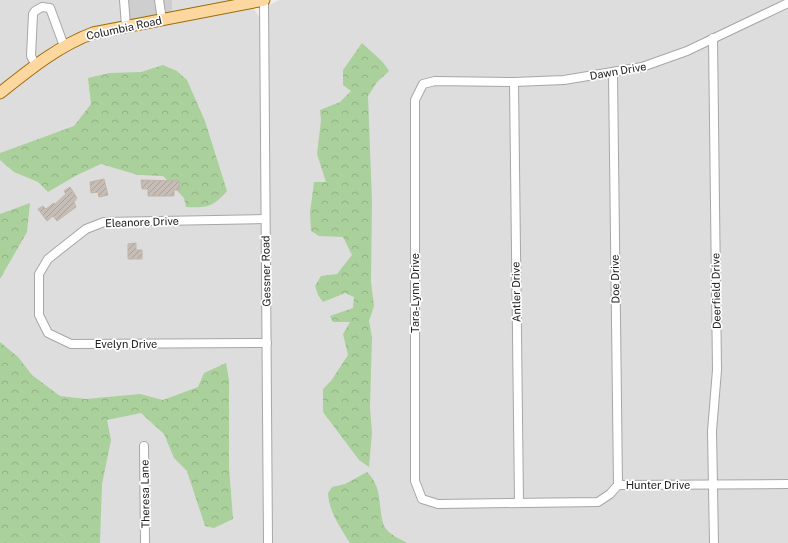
<svg xmlns="http://www.w3.org/2000/svg" width="788" height="543" font-family="'Public Sans',sans-serif">
  <defs>
    <pattern id="forest-crowns" width="20" height="18" patternUnits="userSpaceOnUse"><rect width="20" height="18" fill="#aad09c"/><path d="M2 6a3 3 0 1 1 6 0M12 15a3 3 0 1 1 6 0" fill="none" stroke="#92b286"/></pattern>
    <pattern id="building-hatch" width="6" height="6" patternUnits="userSpaceOnUse"><rect width="6" height="6" fill="#c5bdb6"/><path d="M-1 1l2-2M0 6l6-6M5 7l2-2" fill="none" stroke="#a9a29c"/></pattern>
  </defs>
  <rect width="100%" height="100%" fill="#f1ede7"/>
  <g fill="#dedddd">
    <polygon points="0,0 120,0 122,23 88,29 65,39 0,87"/>
    <polygon points="172,0 243,0 172,14"/>
    <polygon points="279,0 788,0 788,543 271,543 268,12 269,5"/>
    <polygon points="252,7 260,18 264,543 0,543 0,98 75,43 98,35"/>
  </g>
  <polygon fill="#cecece" points="120,0 172,0 172,14 122,23"/>
  <g fill="url(#forest-crowns)">
    <path d="M362,43C371,52 382,59 389,71L377,82L368,96L372,201L371,282L374,306L369,321L372,337L370,408L372,433L369,467L359,460L323,412V389L331,381L348,355L343,334L350,322H333L330,316L353,308L354,297L345,293L323,302L318,295L315,286L321,276L337,274L352,255L343,237L319,236L311,231L310,213L314,182H326L317,154L321,120L320,110L340,102L351,91L343,85V70Z"/>
    <path d="M163,65L177,71L187,80L205,121L227,191C213,207 207,208 186,207L184,198L163,176L138,175L101,164L77,175L48,192L38,182L14,172L0,160V153L74,126L91,104L88,78L109,73L141,72Z"/>
    <polygon points="30,203 27,232 0,279 0,214"/>
    <polygon points="0,342 18,357 32,375 60,396 86,399 140,394 163,400 198,387 204,373 226,363 229,380 229,467 233,519 214,528 205,526 187,471 174,458 164,434 141,413 107,420 111,440 102,484 100,543 0,543"/>
    <path d="M367,472C384,489 377,506 384,526C388,534 400,539 407,543H350C340,527 329,512 328,493L332,487L345,484Z"/>
  </g>
  <g fill="url(#building-hatch)" stroke="#c2b5a9">
    <polygon points="104,179 108,195 99,197 98,192 91,193 90,182"/>
    <polygon points="141,180 179,181 180,190 174,190 174,196 148,196 148,189 142,189"/>
    <polygon points="70,187 77,198 74,202 76,207 57,221 53,216 47,221 38,209 43,206 46,209 54,203 55,204 66,194 64,191"/>
    <polygon points="136,243 136,250 142,250 142,259 128,259 128,244"/>
  </g>
  <g fill="none" stroke-linecap="round" stroke-linejoin="round">
    <defs>
      <g id="minor">
        <polyline points="124,0 126,26"/>
        <polyline points="159,0 162,20"/>
        <polyline points="264,0 268,543"/>
        <polyline points="788,3 687,51 642,67 564,80 514,82 435,81 423,84 415,100 415,481 422,499 438,504 598,502 610,494 618,485 788,484"/>
        <polyline points="713,38 717,370 712,431 714,543"/>
        <polyline points="36,66 31,56 33,14 35,11 42,7 50,8 64,46"/>
        <polyline points="613,73 618,485"/>
        <polyline points="514,82 519,502"/>
        <polyline points="265,219 104,222 86,229 48,259 39,274 39,315 48,333 71,344 267,343"/>
        <polyline points="144,446 145,543"/>
      </g>
      <path id="major" d="M0,93C29,70 58,46 93,33L264,0"/>
    </defs>
    <use href="#minor" stroke="#a7a7a7" stroke-width="10"/>
    <use href="#major" stroke="#9c6c00" stroke-width="13"/>
    <use href="#minor" stroke="#fff" stroke-width="8"/>
    <use href="#major" stroke="#fcd7a0" stroke-width="11"/>
  </g>
  <g text-anchor="middle" stroke-width="3.5" stroke-linejoin="round" paint-order="stroke">
    <g font-size="11" fill="#202020" stroke="#fff">
      <text transform="translate(124 28) rotate(-12)" y="4">Columbia Road</text>
      <text transform="translate(618 71) rotate(-10)" y="4">Dawn Drive</text>
      <text transform="translate(142 222) rotate(-2)" y="4">Eleanore Drive</text>
      <text transform="translate(266 271) rotate(-91)" y="4">Gessner Road</text>
      <text transform="translate(615 279) rotate(-91)" y="4">Doe Drive</text>
      <text transform="translate(716 291) rotate(-91)" y="4">Deerfield Drive</text>
      <text transform="translate(516 292) rotate(-91)" y="4">Antler Drive</text>
      <text transform="translate(415 293) rotate(-90)" y="4">Tara-Lynn Drive</text>
      <text x="126" y="348">Evelyn Drive</text>
      <text x="658" y="489">Hunter Drive</text>
      <text transform="translate(145 494) rotate(-91)" y="4">Theresa Lane</text>
    </g>
  </g>
</svg>
